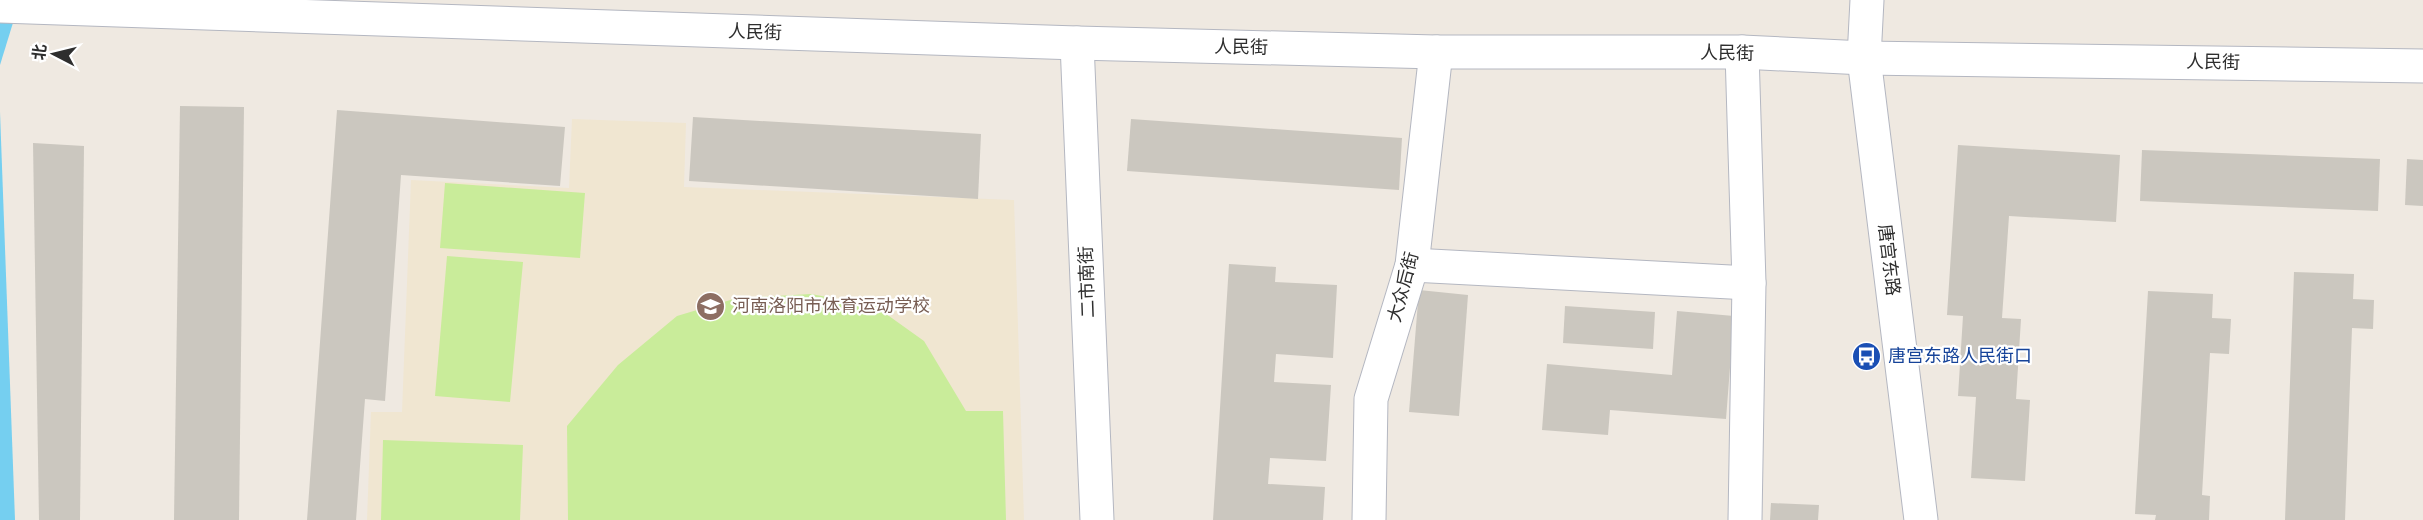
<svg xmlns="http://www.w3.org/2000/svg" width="2423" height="520" font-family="Rubik,'Noto Sans SC',sans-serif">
  <rect width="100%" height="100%" fill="#efe9e1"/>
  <polygon fill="#f0e6d1" points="572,119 686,123 684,187 1014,200 1024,520 367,520 371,412 402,412 411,180 569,188"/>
  <g fill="#c9ec9a">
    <polygon points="445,183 585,193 580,258 440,248"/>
    <polygon points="447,256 523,262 510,402 435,396"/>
    <polygon points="811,294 875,306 924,341 966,411 1003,411 1006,520 568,520 567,426 618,365 677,316 737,298"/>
    <polygon points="383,440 523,445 520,520 381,520"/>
  </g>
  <g fill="#75cff0">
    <polygon points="0,0 20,0 0,65"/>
    <polygon points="0,112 15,520 0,520"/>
  </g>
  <g fill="#cbc7bf">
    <polygon points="180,106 244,107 239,520 174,520"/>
    <polygon points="337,110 565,127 560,186 401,175 385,401 365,399 356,520 307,520"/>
    <polygon points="693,117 981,134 978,199 689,181"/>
    <polygon points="1131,119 1402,138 1399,190 1127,171"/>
    <polygon points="33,143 84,146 80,520 39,520"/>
    <polygon points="1958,145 2120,155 2116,222 2009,216 2002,318 2021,319 2016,399 2030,400 2025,481 1971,478 1976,397 1958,396 1963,316 1947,315"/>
    <polygon points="2142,150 2380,159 2378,211 2140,201"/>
    <polygon points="2407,159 2423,160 2423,206 2405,205"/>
    <polygon points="1229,264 1276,267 1275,282 1337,285 1333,358 1276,354 1274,382 1331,385 1326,461 1270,458 1268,484 1325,487 1323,520 1213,520"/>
    <polygon points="2294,272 2354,274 2353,299 2374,300 2373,329 2352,328 2345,520 2285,520"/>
    <polygon points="1419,290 1468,295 1459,416 1409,412"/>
    <polygon points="2148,291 2213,294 2212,318 2231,319 2229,354 2210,353 2202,495 2210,496 2209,520 2155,520 2156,515 2135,514"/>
    <polygon points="1565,306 1655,312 1653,349 1563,343"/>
    <polygon points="1677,311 1734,316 1726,419 1610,410 1608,435 1542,430 1547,364 1672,375"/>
    <polygon points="1771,503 1819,505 1818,520 1770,520"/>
  </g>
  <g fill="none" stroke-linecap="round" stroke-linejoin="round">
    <defs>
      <g id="minor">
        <polyline points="1867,0 1864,58 1921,520"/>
        <polyline points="0,6 1077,43 1436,52 1742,52 1864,58 2423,66"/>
        <polyline points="1077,43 1097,520"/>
        <polyline points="1742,52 1749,283 1745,520"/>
        <polyline points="1412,265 1749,283"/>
        <polyline points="1369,520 1371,399 1412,265 1436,52"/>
      </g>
    </defs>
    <use href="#minor" stroke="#b4b7c1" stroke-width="35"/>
    <use href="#minor" stroke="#fff" stroke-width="33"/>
  </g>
  <defs>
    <symbol id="school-disc" viewBox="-11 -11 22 22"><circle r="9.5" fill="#8d6e63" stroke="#fff"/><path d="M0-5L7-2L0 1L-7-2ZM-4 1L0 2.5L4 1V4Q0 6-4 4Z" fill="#fff"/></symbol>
    <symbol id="bus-disc" viewBox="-11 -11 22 22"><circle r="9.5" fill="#1a4fb4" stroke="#fff"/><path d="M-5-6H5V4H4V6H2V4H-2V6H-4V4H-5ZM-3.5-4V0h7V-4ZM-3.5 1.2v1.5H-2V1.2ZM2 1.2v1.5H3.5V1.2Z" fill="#fff"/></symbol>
  </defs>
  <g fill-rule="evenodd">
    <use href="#school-disc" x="694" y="290" width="33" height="33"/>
    <use href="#bus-disc" x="1850" y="340" width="33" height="33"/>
  </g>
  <g text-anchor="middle" stroke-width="4.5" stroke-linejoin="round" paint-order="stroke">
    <g font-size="18" fill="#2e2e2e" stroke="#fff">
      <text transform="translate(755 32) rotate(2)" y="6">人民街</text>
      <text transform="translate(1241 47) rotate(1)" y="6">人民街</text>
      <text transform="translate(1727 53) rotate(1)" y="6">人民街</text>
      <text transform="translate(2213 62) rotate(1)" y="6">人民街</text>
      <text transform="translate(1889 260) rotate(83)" y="6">唐宫东路</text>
      <text transform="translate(1087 282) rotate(-92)" y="6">二市南街</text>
      <text transform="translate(1403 287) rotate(-75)" y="6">大众后街</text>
    </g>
    <g font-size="18" fill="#785e54" stroke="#fff" text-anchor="start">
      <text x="732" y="312">河南洛阳市体育运动学校</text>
    </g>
    <g font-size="18" fill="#164399" stroke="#fff" text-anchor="start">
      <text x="1888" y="362">唐宫东路人民街口</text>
    </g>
  </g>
  <g transform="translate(54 54) rotate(277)" stroke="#ffffff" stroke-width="4.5" paint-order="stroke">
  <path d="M0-4.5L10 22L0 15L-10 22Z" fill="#2e2e2e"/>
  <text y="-9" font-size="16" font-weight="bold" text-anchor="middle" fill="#2e2e2e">北</text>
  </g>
</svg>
